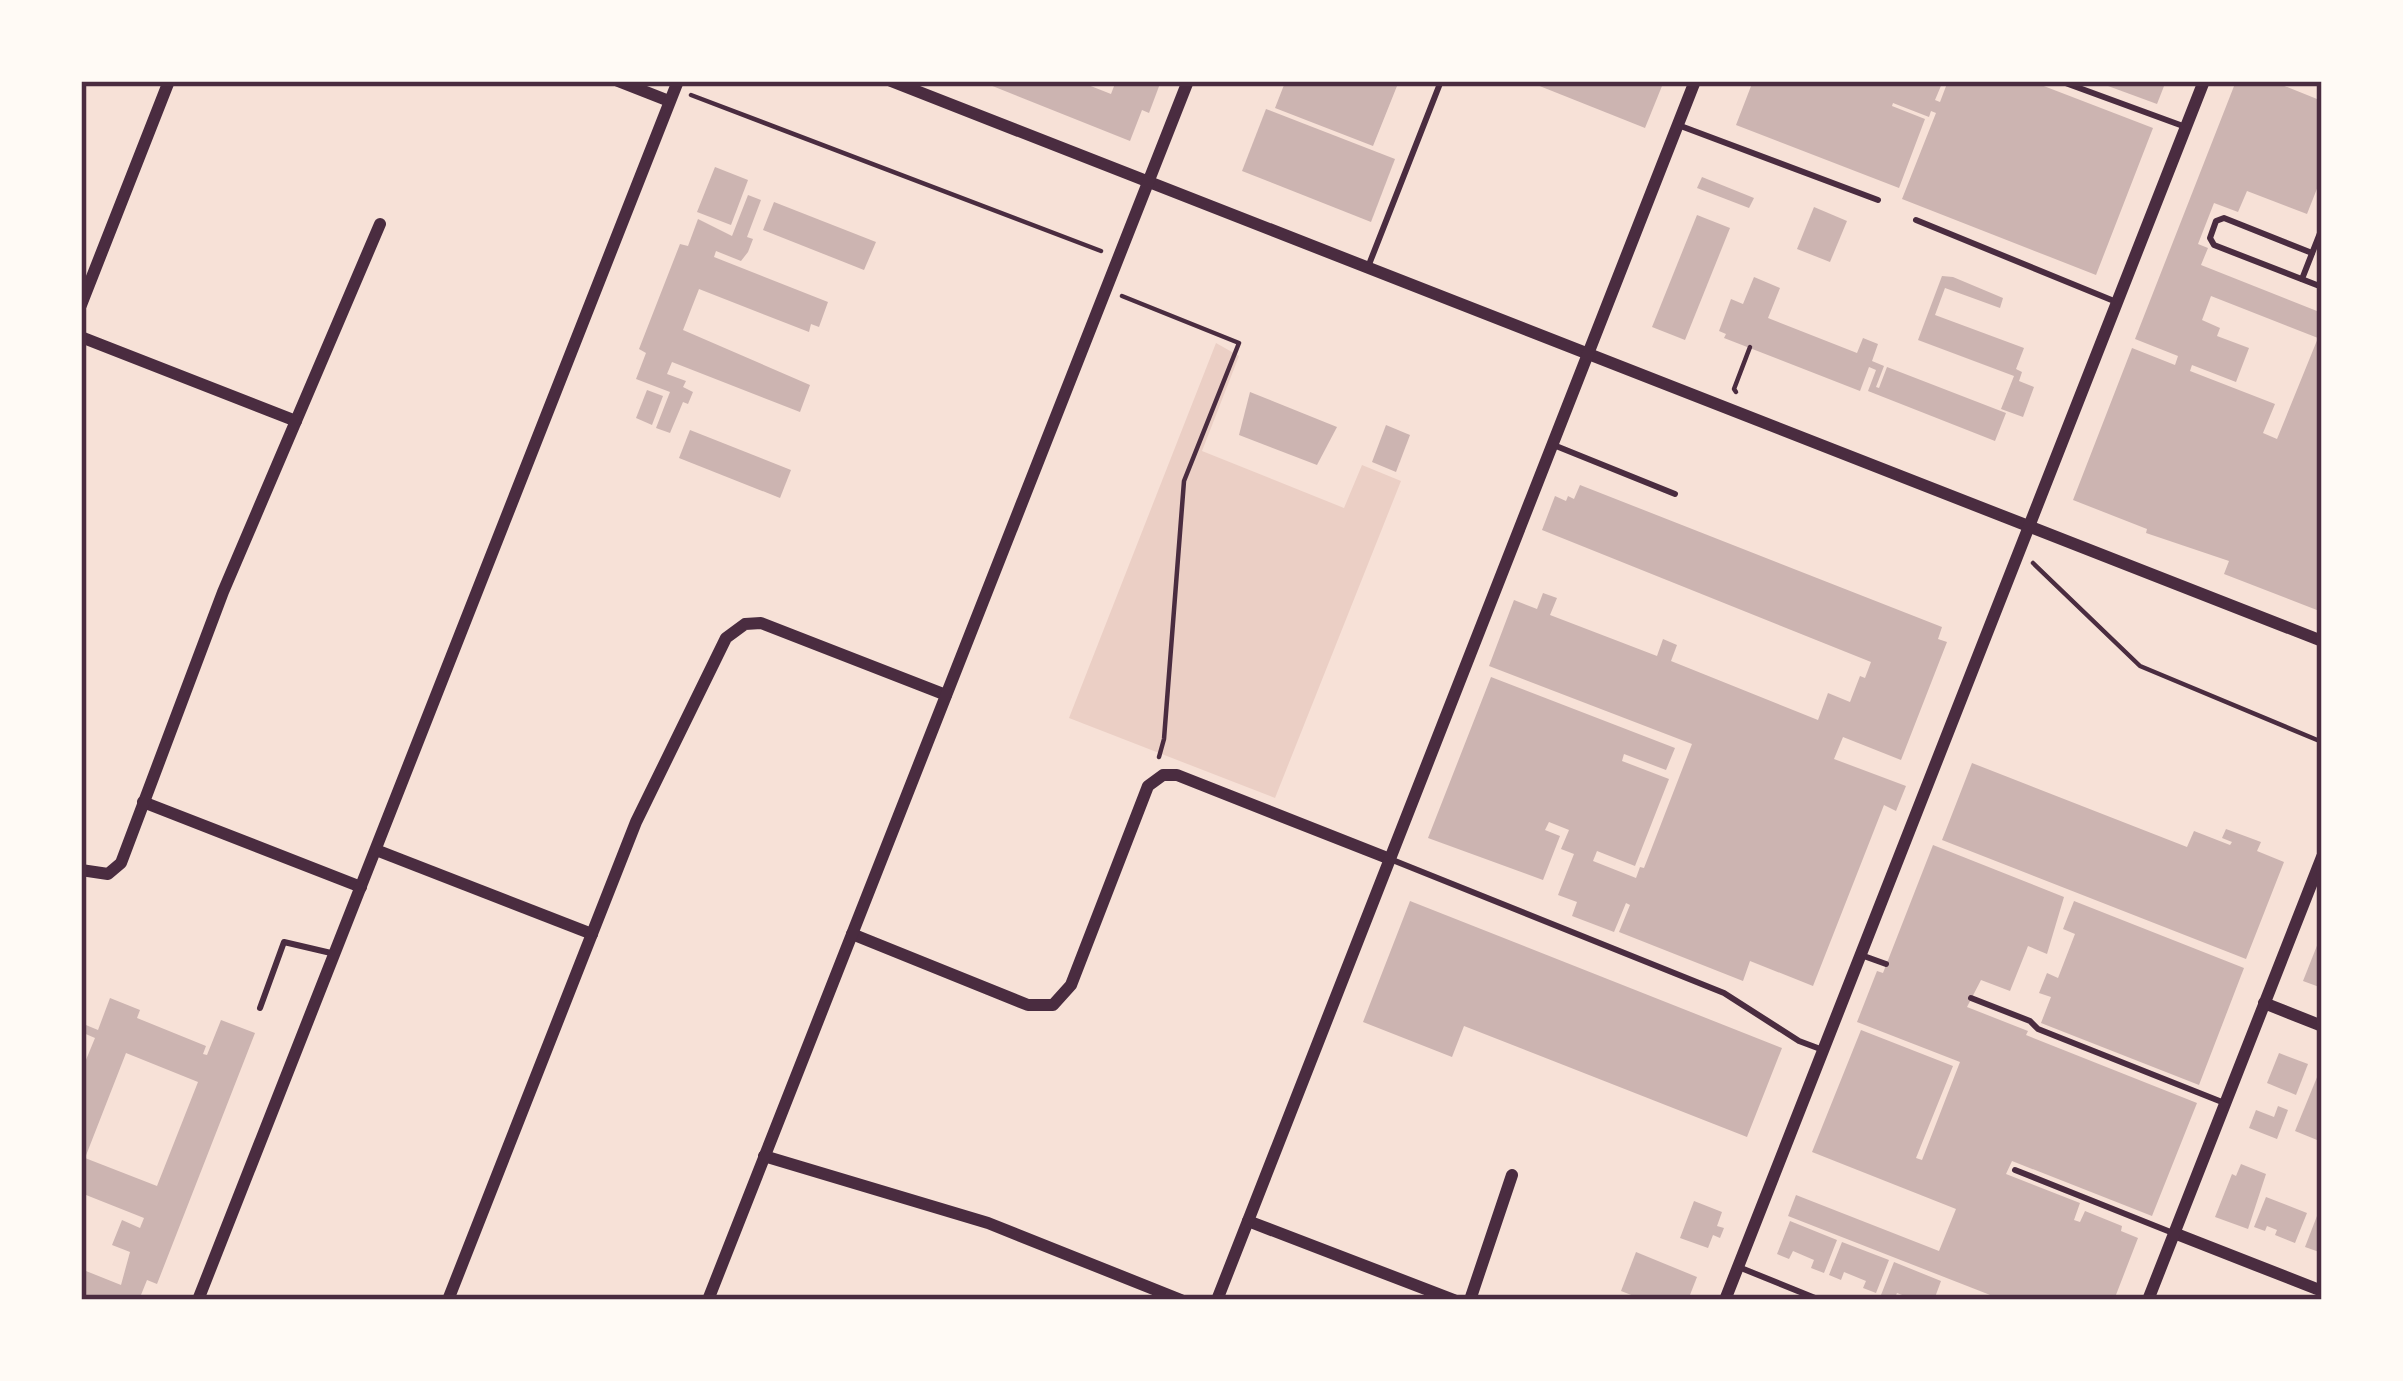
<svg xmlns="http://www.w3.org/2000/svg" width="2403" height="1381" font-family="Quicksand,sans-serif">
  <rect width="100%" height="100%" fill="#f7e1d7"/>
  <polygon fill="#ebcfc5" points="1216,343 1239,356 1202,451 1344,508 1362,465 1401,481 1275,798 1069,718"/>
  <g fill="#ccb4b1" fill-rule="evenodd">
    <polygon points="980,81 1078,81 1111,94 1116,81 1161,81 1149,113 1142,110 1130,141"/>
    <polygon points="1276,81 1399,81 1373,146 1275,108 1284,85"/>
    <polygon points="1527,81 1664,81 1645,128"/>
    <polygon points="1753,81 1943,81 1935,100 1940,102 1948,81 2031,81 2153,128 2096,275 1902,199 1936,113 1931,111 1929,117 1893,103 1892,106 1925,119 1899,188 1736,125"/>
    <polygon points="2109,81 2166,81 2157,104 2108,86"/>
    <path d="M2236,81H2272L2322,101V176L2307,214L2247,191L2238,212L2214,203L2198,244L2208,248L2201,265L2322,313V612L2224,574L2229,561L2146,533L2147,529L2073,500L2132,348L2175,365L2178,356L2135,339ZM2211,296L2318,338L2277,439L2263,433L2275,404L2190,371L2192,365L2236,382L2249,348L2217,336L2220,328L2202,320Z"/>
    <polygon points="1266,109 1395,159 1371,222 1242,171"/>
    <polygon points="715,167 748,180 731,225 697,212"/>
    <polygon points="1702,177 1754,198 1749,208 1697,188"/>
    <polygon points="748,195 761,200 747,237 753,239 748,252 741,261 716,251 714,257 828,302 819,327 811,324 809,332 699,289 683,330 810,385 800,412 672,362 667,374 686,381 683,387 693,392 688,404 683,402 670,433 656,428 670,392 636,379 646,353 639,349 680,244 688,246 698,219 732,236"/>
    <polygon points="774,202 876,242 864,270 763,230"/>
    <polygon points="1814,207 1847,221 1830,262 1797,249"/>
    <polygon points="1697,215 1730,228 1685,340 1652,327"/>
    <polygon points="1942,276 1953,277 2003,298 2000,308 1945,288 1935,315 2024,348 2016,369 2022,372 2019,381 2034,387 2023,417 2001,409 2014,376 1918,340"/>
    <polygon points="1754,277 1780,288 1768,318 1857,353 1863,338 1878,344 1872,361 1884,366 1876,387 1879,388 1887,367 2006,413 1995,441 1868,391 1876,370 1869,367 1860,391 1724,338 1726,334 1719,331 1731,299 1743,304"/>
    <polygon points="647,390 663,396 652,425 636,418"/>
    <polygon points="1250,392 1337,427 1317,465 1239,435"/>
    <polygon points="1386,425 1410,435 1396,472 1372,462"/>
    <polygon points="690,430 791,470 780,498 679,458"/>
    <polygon points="1580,485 1942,627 1938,639 1947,642 1901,760 1843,737 1834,759 1906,786 1896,811 1884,805 1813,986 1750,961 1743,981 1619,932 1630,905 1626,903 1614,932 1572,916 1577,902 1558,895 1574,854 1561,849 1569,830 1549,822 1545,830 1560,836 1543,880 1428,838 1491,677 1675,748 1666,770 1624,754 1622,761 1669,779 1635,866 1597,851 1593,861 1636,878 1640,867 1644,868 1692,744 1489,666 1514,600 1537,609 1543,593 1557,598 1550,615 1657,656 1663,639 1677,645 1671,661 1818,720 1828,693 1850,702 1860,676 1865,678 1871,662 1542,530 1555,496 1566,501 1568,496 1574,499"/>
    <polygon points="1972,763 2187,847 2194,831 2230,845 2232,842 2222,838 2226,829 2261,842 2257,851 2284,862 2246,959 1942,840"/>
    <polygon points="1933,845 2064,897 2047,954 2028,946 2010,991 1981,980 1967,1007 2028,1031 2026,1035 2197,1103 2152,1216 2012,1161 2006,1174 2080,1203 2074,1220 2080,1222 2085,1211 2122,1226 2121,1231 2138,1238 2114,1300 2003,1300 1788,1216 1796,1195 1939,1251 1956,1209 1812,1152 1861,1030 1953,1066 1916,1158 1922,1160 1960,1062 1857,1022 1877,971 1883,973"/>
    <polygon points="1410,901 1782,1048 1747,1137 1464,1026 1452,1057 1363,1022"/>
    <polygon points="2074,901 2244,968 2199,1085 2041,1023 2051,997 2039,993 2047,973 2058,978 2075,934 2063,929"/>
    <polygon points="2322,933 2322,988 2303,981"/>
    <path d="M110,998L140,1010L137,1018L206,1046L203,1054L207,1055L221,1020L255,1033L157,1284L147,1280L139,1300H81V1269L121,1285L130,1252L112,1245L122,1220L140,1228L144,1218L81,1193V1072L95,1038L81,1032V1023L98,1030ZM126,1053L198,1082L157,1186L85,1158Z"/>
    <polygon points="2279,1053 2308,1064 2296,1095 2267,1083"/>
    <polygon points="2322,1065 2322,1142 2295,1131"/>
    <polygon points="2278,1106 2288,1110 2277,1139 2249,1128 2256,1110 2274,1117"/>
    <polygon points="2241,1164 2266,1174 2248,1229 2215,1217 2232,1174 2236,1176"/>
    <polygon points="2266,1197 2307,1213 2295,1243 2275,1235 2277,1230 2267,1226 2265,1231 2254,1227"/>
    <polygon points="1694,1201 1722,1212 1717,1226 1724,1228 1720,1238 1713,1235 1708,1248 1680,1238"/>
    <polygon points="2322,1203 2322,1253 2305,1247"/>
    <polygon points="1790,1221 1837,1240 1824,1273 1811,1268 1814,1260 1793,1251 1789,1259 1777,1254"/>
    <polygon points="1842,1242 1889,1260 1876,1293 1863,1288 1866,1281 1844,1272 1841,1280 1829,1275"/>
    <polygon points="1636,1252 1697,1277 1688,1300 1644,1300 1621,1291"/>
    <polygon points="1894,1262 1941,1281 1934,1300 1915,1300 1897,1293 1894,1300 1881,1295"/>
  </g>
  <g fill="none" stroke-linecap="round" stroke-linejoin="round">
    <g stroke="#4a2c40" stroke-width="4.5">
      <polyline points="691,95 1101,251"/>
      <polyline points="1122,296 1239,343 1184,481 1164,739 1159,757"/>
      <polyline points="1736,392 1734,389 1750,347"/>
      <polyline points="2033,563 2140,666 2322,742"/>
    </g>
    <g stroke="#4a2c40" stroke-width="6">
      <polyline points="2060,81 2183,126"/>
      <polyline points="1678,125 1878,200"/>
      <polyline points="1916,220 2114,301"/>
      <polyline points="2312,253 2224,218 2216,221 2210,238 2214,245 2322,287"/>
      <polyline points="1368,267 1441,81"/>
      <polyline points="2302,279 2322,228"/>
      <polyline points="1556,446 1675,494"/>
      <polyline points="1390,859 1724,993 1799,1041 1823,1050"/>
      <polyline points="1861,955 1886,964"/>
      <polyline points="1971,998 2030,1021 2038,1029 2222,1102"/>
      <polyline points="260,1008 284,942 331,953"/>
      <polyline points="2015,1170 2173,1233"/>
      <polyline points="1741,1268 1820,1300"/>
    </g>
    <g stroke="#4a2c40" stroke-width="12">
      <polyline points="618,81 669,101"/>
      <polyline points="891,81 2322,641"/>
      <polyline points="81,305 169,81"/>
      <polyline points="81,337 296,421"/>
      <polyline points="143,802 361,887"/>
      <polyline points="376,850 592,934"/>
      <polyline points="81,870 108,874 121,863 223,592 380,224"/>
      <polyline points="852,934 1028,1005 1053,1005 1071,985 1148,786 1163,775 1177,775 1390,859"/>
      <polyline points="2264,1003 2322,1026"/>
      <polyline points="764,1156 988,1223 1181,1300"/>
      <polyline points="1248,1221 1454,1300"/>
      <polyline points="2174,1233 2322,1291"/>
      <polyline points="198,1300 678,81"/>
      <polyline points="448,1300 636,822 726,638 745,624 761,623 946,695"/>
      <polyline points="708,1300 1188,81"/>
      <polyline points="1217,1300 1695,81"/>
      <polyline points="1470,1300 1512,1175"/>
      <polyline points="1725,1300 2204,81"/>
      <polyline points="2148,1300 2322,857"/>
    </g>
  </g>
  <rect width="2403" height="1381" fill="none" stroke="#fffaf5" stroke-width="168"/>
  <rect x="84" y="84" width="2235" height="1213" fill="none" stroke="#4a2c40" stroke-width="4.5"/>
</svg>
